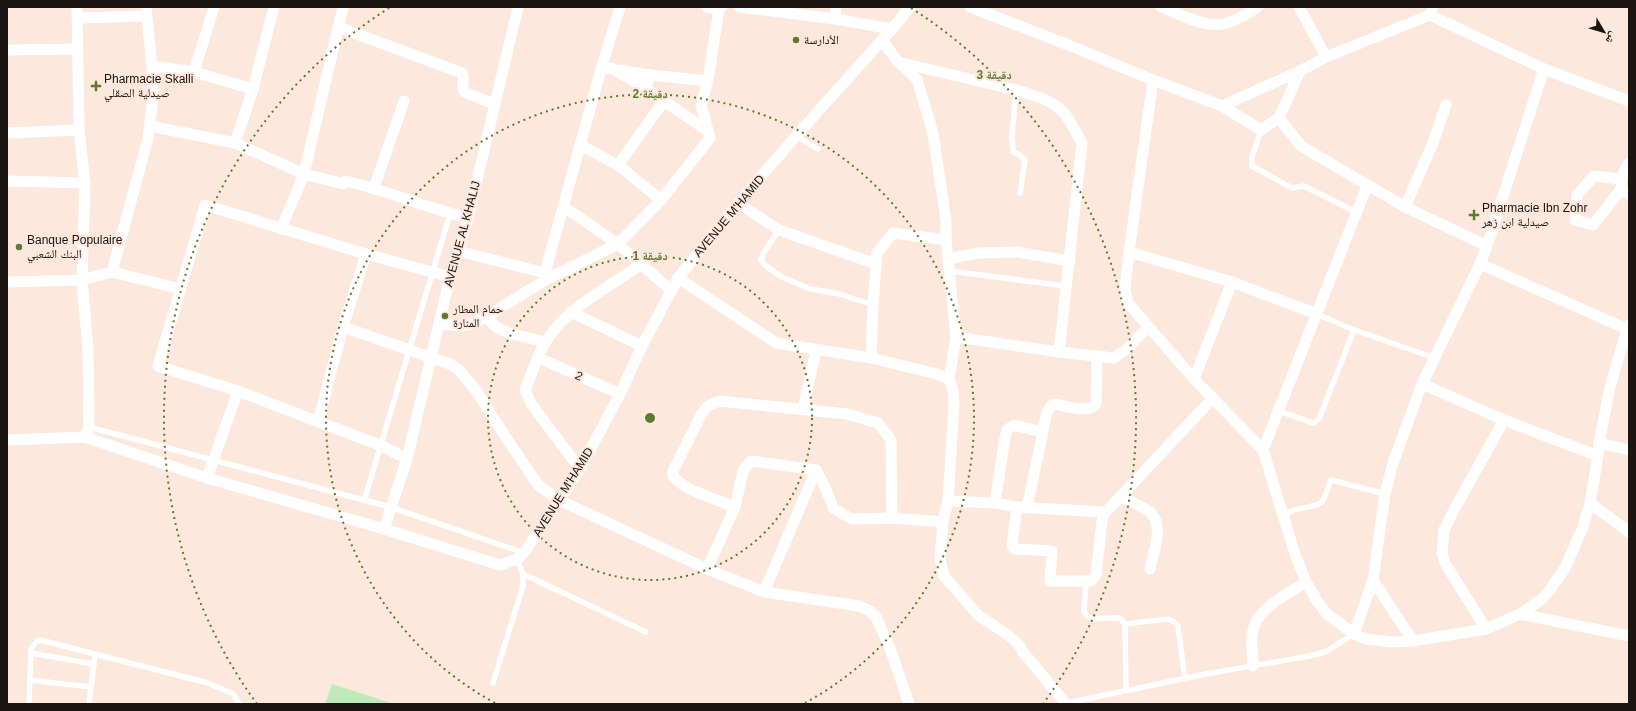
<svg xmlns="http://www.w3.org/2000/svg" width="1636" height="711" font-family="Helvetica,'Noto Naskh Arabic',sans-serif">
  <rect width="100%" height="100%" fill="#fde8de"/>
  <polygon fill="#beebb9" points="332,684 394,704 325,704"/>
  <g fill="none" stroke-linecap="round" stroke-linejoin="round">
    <g stroke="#fff" stroke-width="5.5">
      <polyline points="1016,90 1012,137 1013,152 1020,155 1025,160 1020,193"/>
      <polyline points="1261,130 1252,157 1252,166 1292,188 1304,186 1356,212"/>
      <polyline points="796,136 818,149"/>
      <polyline points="779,230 764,252 761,260 766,266 780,276 810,289 840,294 873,305"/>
      <polyline points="950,271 1065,286"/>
      <polyline points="1317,314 1354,330 1435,358"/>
      <polyline points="1279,411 1313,423 1319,419 1354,330"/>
      <polyline points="89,427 390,507 524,553"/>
      <polyline points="364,501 450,214"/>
      <polyline points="1283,516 1294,510 1317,505 1323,501 1331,480 1385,494"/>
      <polyline points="523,574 646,632"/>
      <path d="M1086,581L1084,611C1088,624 1109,616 1120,618L1125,624L1126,691"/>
      <polyline points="1125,624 1168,619 1173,621 1178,626 1185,679"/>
      <polyline points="31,653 94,664"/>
      <polyline points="29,680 91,687"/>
      <polyline points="493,683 523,586 523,574 517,559"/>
      <polyline points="1067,703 1206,674 1310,656 1325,652 1354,634"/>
      <polyline points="29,704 31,649 36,642 40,640 208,683 233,694 239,704"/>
      <polyline points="89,704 95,654"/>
    </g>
    <g stroke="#fff" stroke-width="11">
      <polyline points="77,7 79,130 85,183 82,280 88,349 89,427 85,437"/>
      <polyline points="707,7 719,9 722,7"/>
      <polyline points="740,7 835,19 892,29"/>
      <polyline points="970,7 1066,44 1153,80 1222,106 1261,130 1279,118 1300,71"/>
      <path d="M1161,7C1181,14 1208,31 1230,22C1240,19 1249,12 1258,7"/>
      <polyline points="1299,7 1326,57"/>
      <polyline points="1430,15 1544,69 1629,101"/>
      <polyline points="78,18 146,16"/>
      <polyline points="835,19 836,7"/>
      <path d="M338,27L462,73C466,78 460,86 464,92L494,104"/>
      <polyline points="882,40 898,62 917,79 933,133 946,221 946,240 956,337 949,379"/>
      <polyline points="7,50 77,49"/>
      <path d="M898,62L1016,90C1032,95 1052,99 1064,113C1071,121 1076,133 1082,143L1059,352"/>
      <polyline points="152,66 194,72 253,89"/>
      <polyline points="601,69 611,68 645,88 708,131"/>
      <polyline points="619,70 650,75 648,81"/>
      <polyline points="194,72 214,7"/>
      <polyline points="650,75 708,81"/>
      <polyline points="1153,80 1129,252 1125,289 1128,303 1194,379 1263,450 1295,554 1306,582 1317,601 1327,614 1354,634 1366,639 1392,642 1413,641 1486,629 1520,614 1542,599 1549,591 1565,568 1583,527 1590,503 1598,456 1599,443 1610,387 1627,329 1629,325"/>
      <polyline points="1222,106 1300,71 1326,57 1430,15 1433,7"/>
      <polyline points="1279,118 1301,146 1405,207 1487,246"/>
      <path d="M150,126L235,143L304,174L344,184L346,181C388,191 427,208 468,218"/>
      <polyline points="7,133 79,130"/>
      <polyline points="235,143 253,89 274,7"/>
      <polyline points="580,145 618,165 661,200"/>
      <path d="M1629,163C1623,173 1615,187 1629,195"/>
      <polyline points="618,165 664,101"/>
      <polyline points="1621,179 1594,176 1577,195 1575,220 1593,225 1622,188"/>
      <polyline points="7,181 85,183"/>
      <polyline points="374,188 404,101"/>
      <polyline points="738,203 779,230 876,264"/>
      <polyline points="564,207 618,244 672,291"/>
      <polyline points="1405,207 1433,143 1446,105"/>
      <polyline points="281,229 304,174 343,7"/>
      <polyline points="458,251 545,273"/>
      <polyline points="1129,252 1232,282 1317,314"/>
      <polyline points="949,259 977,253 1017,252 1070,261"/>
      <polyline points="1480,264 1627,329"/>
      <polyline points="112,272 181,289"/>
      <polyline points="678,278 776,343 871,358 937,374 949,379 953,390 954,405 948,501 943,522 892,518 852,519 834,509 824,485 816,470 751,461 743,471 735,507 707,569"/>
      <polyline points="547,279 545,273 601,69 620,7"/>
      <polyline points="7,282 82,280 112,272 148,138 153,98 152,66 146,7"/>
      <polyline points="571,312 642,346"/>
      <polyline points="486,317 499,329 509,333 545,342"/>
      <polyline points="439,324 463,326 472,324 486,317 547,279 618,244 661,200 710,138 701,105 708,81 719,9"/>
      <polyline points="343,327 450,364 459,370 475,389 509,442 538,485 559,500 707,569 764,592 859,606 870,611 876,617 890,648 909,704"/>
      <polyline points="956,337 1059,352 1114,358 1127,349 1148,327"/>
      <polyline points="539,358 620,394"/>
      <polyline points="871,358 873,305 877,253 893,233 946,240"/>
      <polyline points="1194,379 1232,282"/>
      <polyline points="1422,384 1504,420 1598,456"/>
      <polyline points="803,409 816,350"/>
      <polyline points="318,422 343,327 366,254"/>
      <polyline points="7,440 85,437 207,478 384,529 500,565 517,559 524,553 580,469 620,394 642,346 678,278 738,203 796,136 892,29 910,7"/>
      <polyline points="1599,443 1629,450"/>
      <polyline points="1263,450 1367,186"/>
      <polyline points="407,459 382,446 238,391 158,366 205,205 366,254 450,277"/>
      <path d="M580,469L532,405L525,390C532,374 538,352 548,338C569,307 611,285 642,264"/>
      <polyline points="207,478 238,391"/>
      <path d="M1120,496C1129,501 1142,506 1150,512C1165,525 1153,553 1150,569"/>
      <polyline points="948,501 995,503 1017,507 1106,512 1213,398"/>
      <polyline points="995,503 1005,438 1007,430 1014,425 1042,432"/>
      <polyline points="1590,503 1629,532"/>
      <path d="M735,507C717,499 684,491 673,476V471L702,413L708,406L719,401L847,414L878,423L891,440L892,518"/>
      <polyline points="1017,507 1012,545 1015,549 1052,551 1050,581 1091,581 1096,575 1103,513"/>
      <path d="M1027,508L1047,412L1051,406L1055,404C1067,406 1088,414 1096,404L1097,356"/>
      <polyline points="943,522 940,558 944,576 978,615 1008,635 1019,645 1023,652 1066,704"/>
      <polyline points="384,529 407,459 450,277 468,218 518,7"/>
      <polyline points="1373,580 1413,641"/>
      <polyline points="764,592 816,470"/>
      <polyline points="1520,614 1629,636"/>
      <polyline points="1486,629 1445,563 1442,553 1444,530 1454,510 1504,420"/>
      <polyline points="1354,634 1373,580 1385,494 1393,463 1422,384 1480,264 1487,246 1544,69"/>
      <path d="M1253,666C1253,656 1251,645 1252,635C1255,608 1286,595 1306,582"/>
    </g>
  </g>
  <g fill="none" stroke="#5e7b30" stroke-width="2" stroke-dasharray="2 4">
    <circle cx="650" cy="418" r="162"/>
    <path d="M495 703A324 324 0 1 1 805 703"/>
    <path d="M257 704A486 486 0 0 1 389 8M911 8A486 486 0 0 1 1043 704"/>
  </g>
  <g fill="#5e7b30" stroke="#fde8de" stroke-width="1.5">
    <circle cx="796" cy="40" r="4"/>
    <path d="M94 80h4v4h4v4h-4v4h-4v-4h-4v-4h4z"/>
    <path d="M1472 209h4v4h4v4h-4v4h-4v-4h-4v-4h4z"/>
    <circle cx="19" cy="247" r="4"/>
    <circle cx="445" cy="316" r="4"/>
  </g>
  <g text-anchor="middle" stroke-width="4" stroke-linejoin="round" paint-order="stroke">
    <g font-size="12" fill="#1c1511" stroke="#fde8de" text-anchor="start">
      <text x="804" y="44">الأدارسة</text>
      <text x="104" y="83">Pharmacie Skalli<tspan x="104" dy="14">صيدلية الصقلي</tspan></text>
      <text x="1482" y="212">Pharmacie Ibn Zohr<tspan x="1482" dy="14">صيدلية ابن زهر</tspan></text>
      <text x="27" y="244">Banque Populaire<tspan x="27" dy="14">البنك الشعبي</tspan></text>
      <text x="453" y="313">حمام المطار<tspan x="453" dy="14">المنارة</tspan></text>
    </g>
    <g font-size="12" fill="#1c1511" stroke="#fde8de">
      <text transform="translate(729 216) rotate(-50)" y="4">AVENUE M'HAMID</text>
      <text transform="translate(462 234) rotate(-75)" y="4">AVENUE AL KHALIJ</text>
      <text transform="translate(579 376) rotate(24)" y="4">2</text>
      <text transform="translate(563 492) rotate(-58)" y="4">AVENUE M'HAMID</text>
    </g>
  </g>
  <circle cx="650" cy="418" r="6" fill="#5e7b30" stroke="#fde8de" stroke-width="2"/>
  <g font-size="12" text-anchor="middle" font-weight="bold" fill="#5e7b30" stroke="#fde8de" stroke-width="4" stroke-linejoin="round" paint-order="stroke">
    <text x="994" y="79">3 دقيقة</text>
    <text x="650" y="98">2 دقيقة</text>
    <text x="650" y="260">1 دقيقة</text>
  </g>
  <rect width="1636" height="711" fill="none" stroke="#1c1511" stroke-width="16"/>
  <g transform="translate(1604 32) rotate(128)" stroke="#fde8de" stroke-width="3" paint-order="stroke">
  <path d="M0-3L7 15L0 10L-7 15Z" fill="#1c1511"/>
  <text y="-6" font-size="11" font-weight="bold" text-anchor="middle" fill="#1c1511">ش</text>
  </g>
</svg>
